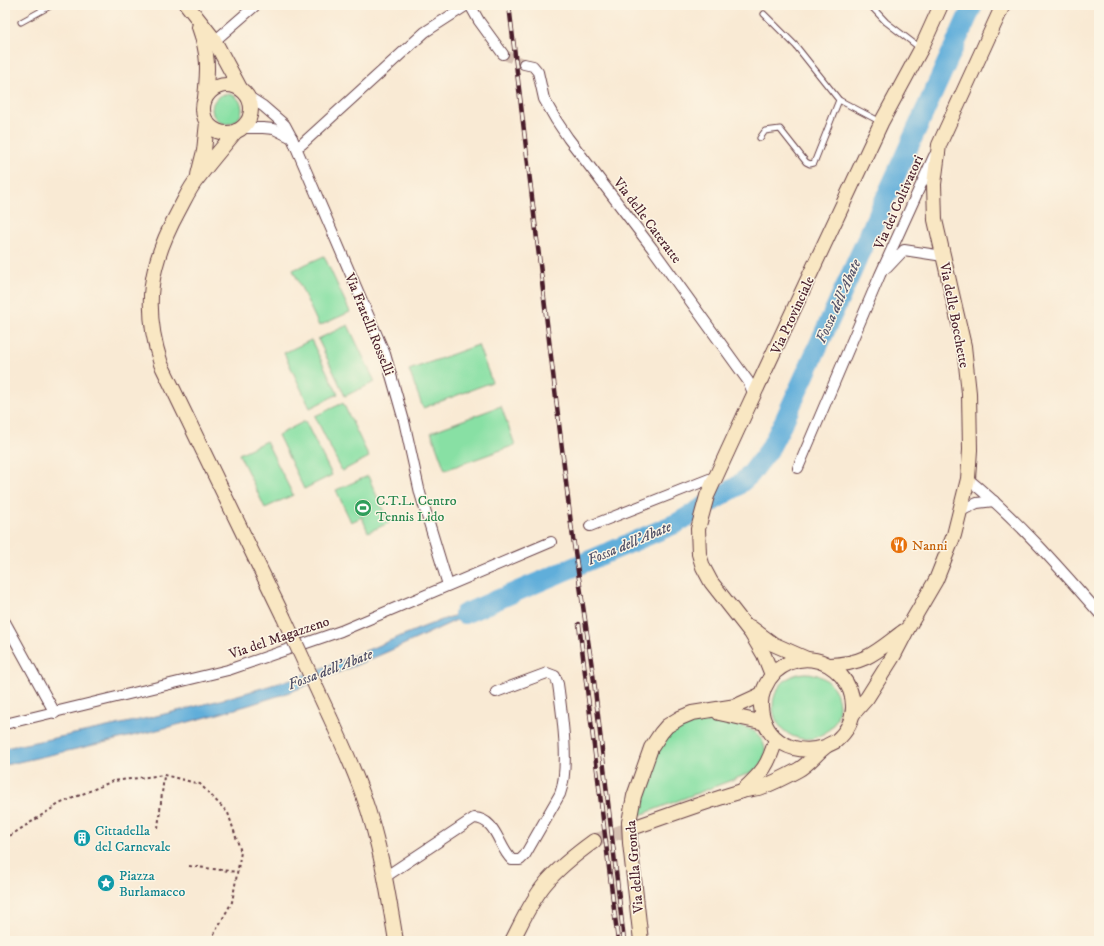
<svg xmlns="http://www.w3.org/2000/svg" width="1104" height="946" font-family="'IM FELL DW Pica',serif">
  <rect width="100%" height="100%" fill="#fcf5e5"/>
  <filter id="ink" filterUnits="userSpaceOnUse"><feTurbulence type="fractalNoise" baseFrequency=".025" numOctaves="2"/><feDisplacementMap in="SourceGraphic" scale="8" xChannelSelector="R" yChannelSelector="G"/><feConvolveMatrix kernelMatrix="1 2 1 2 8 2 1 2 1" color-interpolation-filters="sRGB"/></filter>
  <filter id="wash" filterUnits="userSpaceOnUse"><feTurbulence type="fractalNoise" baseFrequency=".012" numOctaves="4" result="noise"/><feDisplacementMap in="SourceGraphic" scale="16" xChannelSelector="R" yChannelSelector="G"/><feGaussianBlur stdDeviation="0.9" result="paint"/><feColorMatrix in="noise" values="0 0 0 0 0 0 0 0 0 0 0 0 0 0 0 0 0 1.4 0 .05"/><feComposite in="paint" operator="in"/></filter>
  <g filter="url(#wash)">
    <rect width="100%" height="100%" fill="#f9ead4"/>
    <g fill="#88e0a4" stroke="#698068">
      <circle cx="227" cy="109" r="15"/>
      <polygon points="324,256 350,312 319,326 293,270"/>
      <polygon points="348,325 375,382 345,396 318,339"/>
      <polygon points="311,340 338,394 310,408 284,353"/>
      <polygon points="478,345 492,382 423,408 409,370"/>
      <polygon points="343,403 369,457 342,471 315,416"/>
      <polygon points="501,406 515,445 445,470 431,432"/>
      <polygon points="305,421 332,475 304,489 278,435"/>
      <polygon points="266,441 293,495 265,508 239,454"/>
      <polygon points="368,476 389,523 368,532 362,517 351,522 336,490"/>
      <circle cx="806" cy="706" r="33"/>
      <path d="M704,722C723,723 758,722 764,745C765,749 766,751 765,755C762,765 759,768 750,773L635,817L653,753L664,738L673,731L689,724Z"/>
    </g>
    <path fill="#61aeda" stroke="#566682" d="M489,604C439,629 389,652 337,673C319,680 302,688 284,694C193,724 98,744 5,765V748C100,729 195,710 288,680C335,665 380,644 426,626C446,618 468,611 489,604Z"/>
    <g fill="none" stroke-linecap="round" stroke-linejoin="round">
      <polyline stroke="#61aeda" stroke-width="20" points="464,614 677,523 736,487 750,475 769,450 785,419 973,5"/>
    </g>
  </g>
  <g filter="url(#ink)">
    <g fill="none" stroke-linecap="round" stroke-linejoin="round">
      <polyline stroke="#d6c1b2" stroke-width="10" stroke-dasharray="10 5" stroke-linecap="butt" points="503,54 524,64"/>
      <polyline stroke="#d6c1b2" stroke-width="14" stroke-dasharray="14 7" stroke-linecap="butt" points="594,841 638,826"/>
      <defs>
        <g id="lane">
          <polyline points="870,5 886,22 920,48"/>
          <polyline points="764,14 796,46 839,100 881,122"/>
          <polyline points="21,22 52,5"/>
          <polyline points="760,138 765,131 780,129 806,162 810,164 814,163 839,100"/>
        </g>
        <g id="street">
          <polyline points="470,5 479,21 503,54"/>
          <polyline points="213,38 218,38 256,5"/>
          <polyline points="524,64 533,66 538,72 544,99 556,120 568,138 652,248 748,381 754,395"/>
          <polyline points="249,97 263,106 285,125 292,138 385,354 404,421 420,493 448,585"/>
          <polyline points="242,128 263,128 274,129 292,138"/>
          <polyline points="296,147 302,144 425,32 467,5"/>
          <polyline points="887,268 904,250 943,256"/>
          <polyline points="798,468 880,275 934,156"/>
          <path d="M968,479C1016,518 1058,566 1099,613"/>
          <polyline points="961,511 977,503 994,501"/>
          <polyline points="590,526 717,476"/>
          <polyline points="5,622 55,713"/>
          <polyline points="5,724 228,670 341,631 551,542"/>
          <path d="M385,877L474,818C497,819 498,847 512,860H520L525,855L560,794C570,767 562,713 558,684L555,676L547,673L496,692"/>
        </g>
        <g id="secondary">
          <polyline points="187,5 213,38 240,88"/>
          <path d="M199,27C209,55 208,69 205,98"/>
          <circle cx="227" cy="109" r="24"/>
          <path d="M236,131C223,147 210,162 198,178C190,187 185,199 179,210C150,263 142,305 161,364L283,616"/>
          <polyline points="198,175 204,151 207,122"/>
          <polyline points="750,627 773,644 807,659"/>
          <path d="M830,665C866,664 877,651 904,631"/>
          <polyline points="772,675 764,655 751,633 711,582 703,567 699,554 698,529 707,496 748,407 881,123 921,49 941,5"/>
          <polyline points="719,713 765,723"/>
          <polyline points="852,715 867,698 894,655 908,628 936,580 954,535 968,479 970,450 969,393 964,346 935,220 934,184 939,145 1003,5"/>
          <path d="M335,728C345,750 355,773 363,795C380,842 388,892 396,941"/>
          <path d="M742,791C763,772 768,766 776,739"/>
          <path d="M638,826C673,814 707,801 742,791C748,789 756,789 762,787C774,783 787,776 798,770C809,764 816,754 825,747C829,744 833,743 836,741C883,701 823,630 775,672C766,681 760,695 761,707C764,741 794,756 825,747"/>
          <path d="M512,941C522,922 531,901 545,884C559,867 576,854 594,841"/>
          <polyline points="641,941 630,843 629,822 634,796 651,748 661,733 667,726 680,718 692,713 736,706 762,694"/>
        </g>
      </defs>
      <use href="#lane" stroke="#643d44" stroke-width="7"/>
      <use href="#street" stroke="#643d44" stroke-width="12"/>
      <use href="#secondary" stroke="#643d44" stroke-width="16"/>
      <g stroke="#643d44" stroke-width="2" stroke-dasharray="3 3" stroke-linecap="butt">
        <polyline points="158,828 164,776"/>
        <polyline points="5,839 59,804 113,781 164,775 200,784 228,813 241,852 232,902 210,941"/>
        <polyline points="189,866 237,872"/>
      </g>
      <use href="#lane" stroke="#fff" stroke-width="5"/>
      <use href="#street" stroke="#fff" stroke-width="10"/>
      <use href="#secondary" stroke="#f9e7c3" stroke-width="14"/>
      <defs>
        <g id="rail">
          <polyline points="509,5 571,524 594,681 624,941"/>
          <polyline points="579,624 618,941"/>
        </g>
      </defs>
      <use href="#rail" stroke="#4a1f2b" stroke-width="4.5"/>
      <use href="#rail" stroke="#fcf5e5" stroke-width="3" stroke-dasharray="9" stroke-linecap="butt"/>
      <defs>
        <polyline id="secondary-bridge" points="283,616 335,728"/>
      </defs>
      <use href="#secondary-bridge" stroke="#643d44" stroke-width="16" stroke-linecap="butt"/>
      <use href="#secondary-bridge" stroke="#f9e7c3" stroke-width="14"/>
    </g>
  </g>
  <defs>
    <symbol id="stadium-disc" viewBox="-11 -11 22 22"><circle r="9.5" fill="#2e9e5b" stroke="#fcf5e5"/><path d="M0-5a6.5 5 0 1 0 0 10a6.5 5 0 1 0 0-10ZM-3.5-1.8h7v3.6h-7Z" fill="#fff"/></symbol>
    <symbol id="restaurant-disc" viewBox="-11 -11 22 22"><circle r="9.5" fill="#e8710a" stroke="#fcf5e5"/><path d="M-5-6h1v4h1v-4h1v4h1v-4h1v5L-1.5 .5V6h-2V.5L-5-1ZM5-6V6H3V1.5H1.5Q1.5-4 5-6Z" fill="#fff"/></symbol>
    <symbol id="building-disc" viewBox="-11 -11 22 22"><circle r="9.5" fill="#0f9aa8" stroke="#fcf5e5"/><path d="M-4-6H4V6H1V3H-1V6H-4ZM-2.5-4.3h1.7v1.8h-1.7ZM.8-4.3h1.7v1.8H.8ZM-2.5-1h1.7V.8h-1.7ZM.8-1h1.7V.8H.8Z" fill="#fff"/></symbol>
    <symbol id="sight-disc" viewBox="-11 -11 22 22"><circle r="9.5" fill="#0f9aa8" stroke="#fcf5e5"/><path d="M0-6L1.8-2.2L6-1.7L2.9 1.2L3.7 5.4L0 3.3L-3.7 5.4L-2.9 1.2L-6-1.7L-1.8-2.2Z" fill="#fff"/></symbol>
  </defs>
  <g fill-rule="evenodd">
    <use href="#stadium-disc" x="353" y="498" width="20" height="20"/>
    <use href="#restaurant-disc" x="889" y="535" width="20" height="20"/>
    <use href="#building-disc" x="72" y="828" width="20" height="20"/>
    <use href="#sight-disc" x="96" y="873" width="20" height="20"/>
  </g>
  <g text-anchor="middle" stroke-width="3" stroke-linejoin="round" paint-order="stroke">
    <g font-size="14" fill="#4a1f2b" stroke="#fcf5e5">
      <text transform="translate(898 202) rotate(-66)" y="5">Via dei Coltivatori</text>
      <text transform="translate(648 220) rotate(53)" y="5">Via delle Cateratte</text>
      <text transform="translate(792 315) rotate(-65)" y="5">Via Provinciale</text>
      <text transform="translate(955 315) rotate(79)" y="5">Via delle Bocchette</text>
      <text transform="translate(370 324) rotate(68)" y="5">Via Fratelli Rosselli</text>
      <text transform="translate(279 637) rotate(-19)" y="5">Via del Magazzeno</text>
      <text transform="translate(634 867) rotate(-95)" y="5">Via della Gronda</text>
    </g>
    <g font-size="14" fill="#27864d" stroke="#fcf5e5" text-anchor="start">
      <text x="376" y="505">C.T.L. Centro<tspan x="376" dy="16">Tennis Lido</tspan></text>
    </g>
    <g font-size="14" fill="#c56008" stroke="#fcf5e5" text-anchor="start">
      <text x="912" y="550">Nanni</text>
    </g>
    <g font-size="14" fill="#0d838f" stroke="#fcf5e5" text-anchor="start">
      <text x="95" y="835">Cittadella<tspan x="95" dy="16">del Carnevale</tspan></text>
      <text x="119" y="880">Piazza<tspan x="119" dy="16">Burlamacco</tspan></text>
    </g>
    <g font-size="15" font-style="italic" fill="#525168" stroke="#fcf5e5">
      <text transform="translate(838 301) rotate(-66)" y="5">Fossa dell'Abate</text>
      <text transform="translate(629 543) rotate(-23)" y="5">Fossa dell'Abate</text>
      <text transform="translate(330 669) rotate(-21)" y="5">Fossa dell'Abate</text>
    </g>
  </g>
  <rect width="1104" height="946" fill="none" stroke="#fcf5e5" stroke-width="20"/>
</svg>
